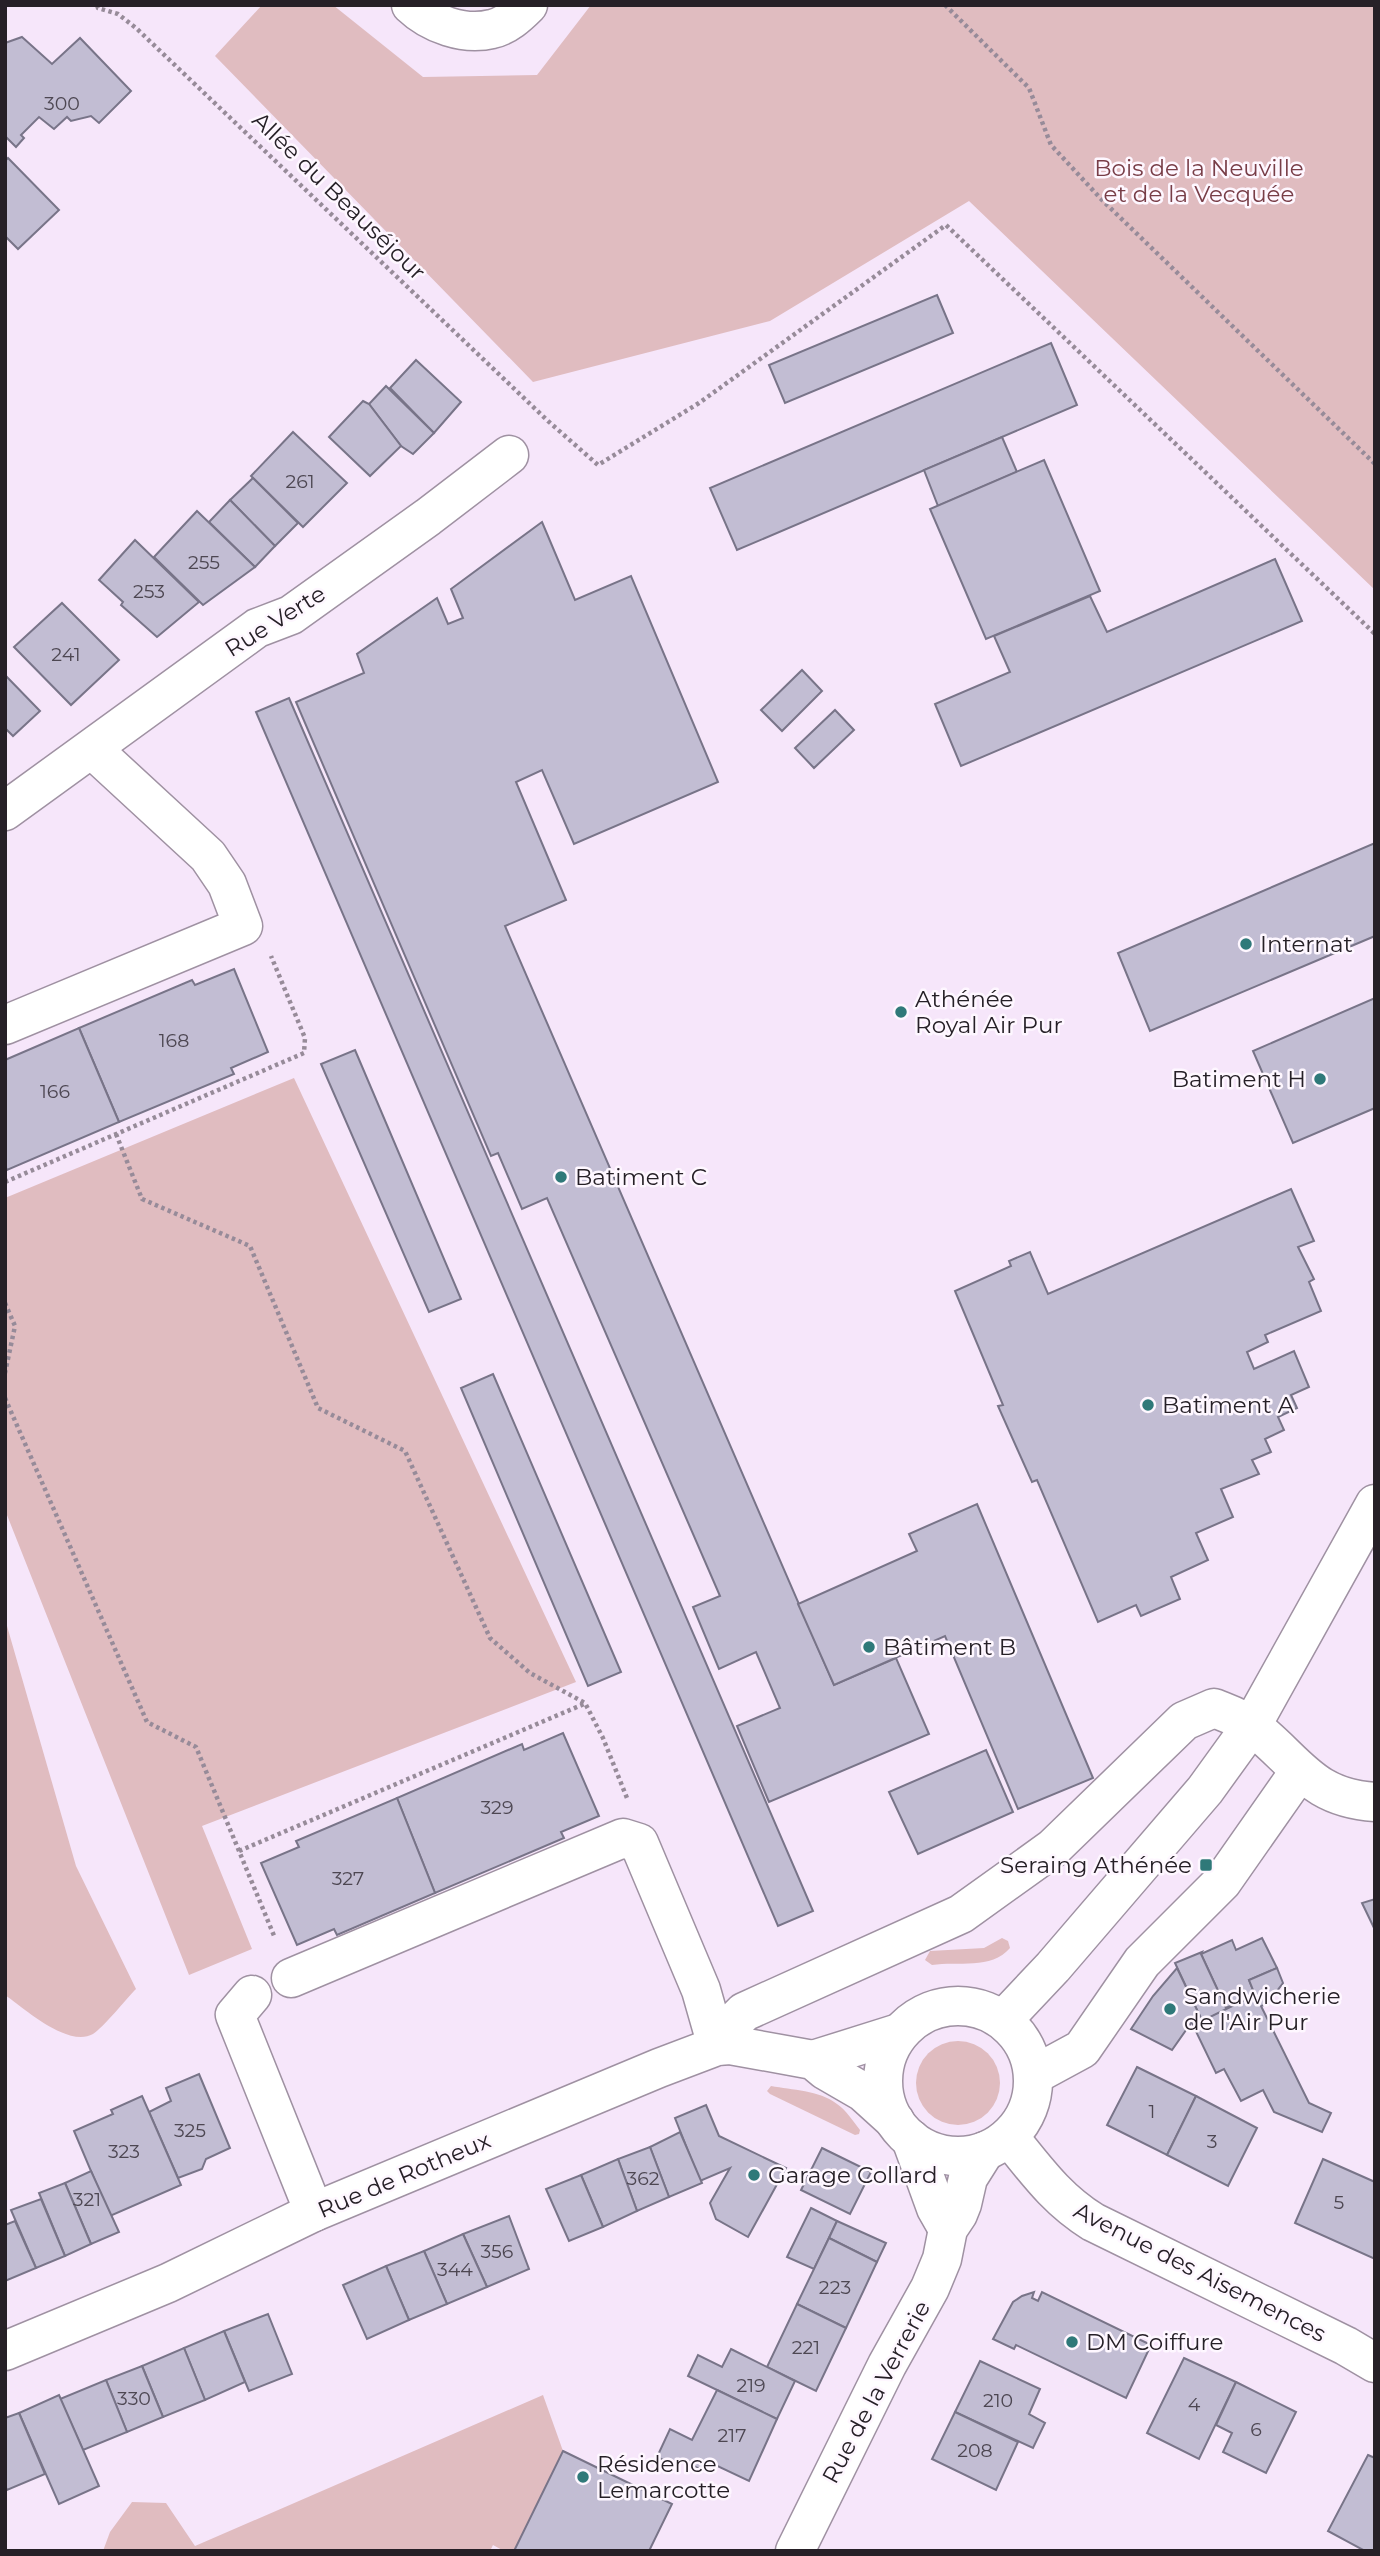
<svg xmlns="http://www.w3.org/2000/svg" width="1380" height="2556" font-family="Montserrat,sans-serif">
  <rect width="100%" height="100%" fill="#f6e6fa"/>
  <g fill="#e0bcc0">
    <polygon points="262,5 333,5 423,77 537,75 591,5 1375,5 1375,590 969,201 770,321 533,382 215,56"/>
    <polygon points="294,1078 576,1682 202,1826 252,1949 189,1975 5,1510 5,1198"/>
    <path d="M5,1619L76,1866L136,1989C126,1999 104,2027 93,2034C68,2048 25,2009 5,1995Z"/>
    <path d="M1002,1938L1008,1941L1010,1948C991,1970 958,1961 932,1965L925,1960L930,1951L984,1948Z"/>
    <circle cx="958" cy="2083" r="42"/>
    <path d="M771,2086C792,2090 819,2090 837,2104C846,2110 853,2121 860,2130L859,2134L855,2135L770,2094L767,2091Z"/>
    <polygon points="543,2395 563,2451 514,2551 504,2551 493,2545 490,2551 103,2551 110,2532 132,2502 166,2503 195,2546"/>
  </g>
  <g fill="#c2bdd3" stroke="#787488" stroke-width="2">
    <polygon points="22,37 52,64 80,38 131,91 99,123 91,116 71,121 67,117 54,129 39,117 21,135 24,138 16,147 5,136 5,43"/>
    <polygon points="8,158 59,210 18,249 5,236 5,161"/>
    <polygon points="937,295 953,333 785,403 769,365"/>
    <polygon points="1051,343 1077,405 737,550 710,488"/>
    <polygon points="416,360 461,402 434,433 390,388"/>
    <polygon points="386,386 434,433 413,454 401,446 369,404"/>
    <polygon points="363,401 369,404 401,446 370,476 329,437"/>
    <polygon points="293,432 347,483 303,527 251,476"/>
    <polygon points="1002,437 1017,472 938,506 924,470"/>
    <polygon points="1044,460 1100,591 986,639 930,509"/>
    <polygon points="253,478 298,523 275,546 230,500"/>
    <polygon points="230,500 275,546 255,567 209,522"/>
    <polygon points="197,511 255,567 203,605 154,557"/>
    <polygon points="542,522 575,600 631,576 718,782 574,844 542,770 516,782 566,900 505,926 834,1685 896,1658 929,1734 769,1802 737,1726 780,1708 756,1652 719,1669 693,1607 720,1596 547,1198 522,1209 498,1153 491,1156 296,702 364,673 357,654 437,598 448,624 463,618 451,589"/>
    <polygon points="135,540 199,602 157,637 121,605 123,602 99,580"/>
    <polygon points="1275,559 1302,621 961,766 935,704 1010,672 994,636 1090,596 1107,632"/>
    <polygon points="62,603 119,660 71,705 14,647"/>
    <polygon points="802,670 822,691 782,731 761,710"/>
    <polygon points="5,675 40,711 13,736 5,728"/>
    <polygon points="289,698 813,1911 778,1926 256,712"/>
    <polygon points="835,710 854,730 814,768 795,748"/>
    <polygon points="1375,843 1375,936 1150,1031 1118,953"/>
    <polygon points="234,969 268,1052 231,1068 234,1074 119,1122 79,1028 192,980 195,985"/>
    <polygon points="1375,998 1375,1108 1293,1143 1253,1051"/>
    <polygon points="79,1028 119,1122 7,1170 5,1165 5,1060"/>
    <polygon points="355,1050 461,1299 429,1312 321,1064"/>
    <polygon points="1291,1189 1314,1241 1298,1247 1314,1279 1309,1282 1321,1311 1265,1335 1268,1342 1247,1352 1254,1369 1294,1351 1309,1387 1291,1395 1297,1408 1278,1417 1284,1430 1265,1439 1271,1452 1252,1460 1259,1474 1221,1489 1233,1517 1196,1533 1208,1560 1171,1577 1180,1599 1141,1616 1136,1605 1098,1622 1037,1480 1032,1482 998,1406 1003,1405 955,1291 1011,1266 1009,1261 1030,1252 1048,1294"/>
    <polygon points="493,1374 621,1672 588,1686 461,1388"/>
    <polygon points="977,1504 1093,1778 1018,1809 945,1636 834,1685 798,1604 917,1551 909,1534"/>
    <polygon points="563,1733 599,1816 561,1832 564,1838 435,1893 397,1798 522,1744 524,1750"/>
    <polygon points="986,1750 1013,1812 918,1854 889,1792"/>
    <polygon points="397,1798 435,1893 337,1935 334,1929 297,1945 261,1863 299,1847 296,1841"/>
    <polygon points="1375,1899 1375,1930 1362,1903"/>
    <polygon points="1262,1938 1277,1968 1249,1980 1255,1995 1226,2008 1201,1954 1232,1940 1236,1950"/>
    <polygon points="1202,1952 1201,1954 1227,2010 1202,2021 1175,1963"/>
    <polygon points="1177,1968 1199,2014 1190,2019 1191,2023 1172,2050 1131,2029 1153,1996"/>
    <polygon points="1277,1968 1283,1983 1267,2004 1261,2006 1309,2103 1331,2113 1322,2132 1274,2112 1263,2090 1241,2101 1224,2069 1216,2073 1190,2019 1199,2014 1202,2021 1255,1995 1249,1980"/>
    <polygon points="1137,2067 1196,2096 1167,2155 1107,2125"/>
    <polygon points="199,2074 230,2148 206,2159 202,2169 178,2178 149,2112 171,2101 166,2088"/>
    <polygon points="142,2096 181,2185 110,2216 74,2131 113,2114 111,2110"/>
    <polygon points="1196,2096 1257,2128 1228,2186 1167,2155"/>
    <polygon points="706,2105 719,2136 786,2168 748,2237 716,2219 710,2203 730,2168 700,2181 675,2118"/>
    <polygon points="680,2132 702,2183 669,2197 650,2147"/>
    <polygon points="650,2147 669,2197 637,2211 618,2159"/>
    <polygon points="822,2148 871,2172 850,2214 801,2190"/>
    <polygon points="618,2159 637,2211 603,2227 581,2175"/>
    <polygon points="1323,2159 1375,2182 1375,2259 1295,2223"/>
    <polygon points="91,2171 119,2232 91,2244 65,2183"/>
    <polygon points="581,2175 603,2227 569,2241 546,2189"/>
    <polygon points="65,2183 91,2244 65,2256 39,2193"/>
    <polygon points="41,2199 65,2256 36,2268 11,2210"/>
    <polygon points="811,2208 837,2221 814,2269 787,2257"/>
    <polygon points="509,2216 529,2269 487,2287 463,2234"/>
    <polygon points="15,2221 36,2268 5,2281 5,2225"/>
    <polygon points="837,2221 886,2243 877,2262 829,2238"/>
    <polygon points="463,2234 487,2287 447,2304 424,2251"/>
    <polygon points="829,2238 877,2262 846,2328 797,2304"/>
    <polygon points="424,2251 447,2304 409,2320 386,2266"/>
    <polygon points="386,2266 409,2320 367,2339 343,2285"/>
    <polygon points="1034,2292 1032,2298 1038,2301 1042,2292 1151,2345 1126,2398 1016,2345 1014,2349 993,2339 1013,2302 1022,2296"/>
    <polygon points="797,2304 846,2328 816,2391 767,2367"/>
    <polygon points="268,2314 292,2374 249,2391 224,2331"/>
    <polygon points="224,2331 245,2382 205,2400 184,2348"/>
    <polygon points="184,2348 205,2400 163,2417 142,2366"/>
    <polygon points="731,2349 795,2381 777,2419 688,2376 698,2355 722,2367"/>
    <polygon points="1184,2358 1236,2382 1199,2459 1147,2433"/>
    <polygon points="980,2361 1040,2389 1029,2414 1045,2423 1033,2448 955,2412"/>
    <polygon points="142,2366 163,2417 127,2432 106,2380"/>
    <polygon points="106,2380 127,2432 83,2450 60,2399"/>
    <polygon points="1236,2382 1296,2412 1266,2473 1223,2452 1232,2433 1216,2425"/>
    <polygon points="717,2390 777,2419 749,2481 707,2461 702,2470 678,2459 674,2465 657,2457 670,2429 692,2440"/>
    <polygon points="59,2395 99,2486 59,2504 19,2413"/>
    <polygon points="955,2412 1018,2442 996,2490 932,2459"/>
    <polygon points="19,2413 45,2474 7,2490 5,2485 5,2418"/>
    <polygon points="563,2451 672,2504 649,2551 514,2551"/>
    <polygon points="1368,2455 1375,2458 1375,2551 1365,2551 1328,2531"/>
  </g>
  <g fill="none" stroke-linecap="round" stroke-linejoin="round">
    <defs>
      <g id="minor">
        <path d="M411,5C431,24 464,36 492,29C506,26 518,15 528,5"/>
        <polyline points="5,811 257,628 291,615 428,517 509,455"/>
        <polyline points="5,1025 243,926 227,884 208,856 92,749"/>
        <polyline points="291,1978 623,1838 639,1843 701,1990 717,2046"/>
        <polyline points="252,1995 235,2015 314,2212"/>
        <circle cx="958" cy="2081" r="75"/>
        <polyline points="1003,2020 1053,1967 1205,1790 1252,1725 1375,1504"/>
        <path d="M730,2045L733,2023L744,2012L961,1914L1053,1848L1184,1721L1214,1708C1226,1713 1242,1718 1253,1727C1298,1762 1311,1798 1375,1802"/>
        <polyline points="813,2060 899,2033"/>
        <polyline points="1034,2075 1082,2049 1142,1962 1222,1882 1299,1772"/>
        <path d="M1009,2137C1036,2170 1056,2199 1093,2222L1346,2346L1375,2363"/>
        <polyline points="911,2139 936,2208 948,2229"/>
        <polyline points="5,2351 168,2283 314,2212 659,2068 717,2046 730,2045 813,2060 825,2070 863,2092 895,2121"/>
        <polyline points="795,2551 887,2365 930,2288 942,2259 948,2229 958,2214 962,2204 968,2178 985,2151"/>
      </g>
    </defs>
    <use href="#minor" stroke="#9f91a2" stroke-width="41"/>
    <g stroke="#978b99" stroke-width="4.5" stroke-dasharray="3.5 3.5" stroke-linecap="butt">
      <polyline points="97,5 98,8 118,14 136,28 548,421 598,465 699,403 946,225 1375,634"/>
      <polyline points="945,5 1029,88 1051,145 1102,200 1375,464"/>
      <polyline points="116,1134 142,1199 250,1246 318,1408 405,1451 490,1638 530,1673 585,1703 603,1738 627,1798"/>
      <polyline points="5,1182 304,1053 305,1038 271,956"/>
      <polyline points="5,1303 15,1326 5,1373"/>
      <polyline points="5,1398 147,1722 196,1747 275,1938"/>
      <polyline points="239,1851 584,1704"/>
    </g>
    <use href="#minor" stroke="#fff" stroke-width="38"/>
  </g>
  <g fill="#2f7979" stroke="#fef7ff" stroke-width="2.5">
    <circle cx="1246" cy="944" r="7"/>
    <circle cx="901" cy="1012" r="7"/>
    <circle cx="1320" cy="1079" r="7"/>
    <circle cx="561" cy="1177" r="7"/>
    <circle cx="1148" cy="1405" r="7"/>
    <circle cx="869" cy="1647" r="7"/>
    <rect x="1199" y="1858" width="14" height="14" rx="3.5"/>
    <circle cx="1170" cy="2009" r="7"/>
    <circle cx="754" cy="2175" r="7"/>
    <circle cx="1072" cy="2342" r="7"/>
    <circle cx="583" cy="2477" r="7"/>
  </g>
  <g text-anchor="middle" stroke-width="5" stroke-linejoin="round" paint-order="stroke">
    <g font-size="19" fill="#4d4752">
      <text x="62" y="110">300</text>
      <text x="300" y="488">261</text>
      <text x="204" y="569">255</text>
      <text x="149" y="598">253</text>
      <text x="66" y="661">241</text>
      <text x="174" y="1047">168</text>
      <text x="55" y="1098">166</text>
      <text x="497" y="1814">329</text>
      <text x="348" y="1885">327</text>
      <text x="1152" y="2118">1</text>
      <text x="190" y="2137">325</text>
      <text x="1212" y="2148">3</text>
      <text x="124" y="2158">323</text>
      <text x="643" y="2185">362</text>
      <text x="87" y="2206">321</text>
      <text x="1339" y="2209">5</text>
      <text x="497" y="2258">356</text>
      <text x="455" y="2276">344</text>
      <text x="835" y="2294">223</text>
      <text x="806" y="2354">221</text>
      <text x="751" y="2392">219</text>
      <text x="134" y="2405">330</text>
      <text x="998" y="2407">210</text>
      <text x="1194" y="2411">4</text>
      <text x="1256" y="2436">6</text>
      <text x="732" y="2442">217</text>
      <text x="975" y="2457">208</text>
    </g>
    <g font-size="23" fill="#783d47" stroke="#fef7ff">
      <text x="1199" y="176">Bois de la Neuville<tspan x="1199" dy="26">et de la Vecquée</tspan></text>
    </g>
    <g font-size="23" fill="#262027" stroke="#fef7ff">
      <text transform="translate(339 196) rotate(44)" y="8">Allée du Beauséjour</text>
      <text transform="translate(275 621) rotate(-32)" y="8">Rue Verte</text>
      <text transform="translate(404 2175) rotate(-23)" y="8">Rue de Rotheux</text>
      <text transform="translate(1200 2272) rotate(27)" y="8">Avenue des Aisemences</text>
      <text transform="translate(876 2392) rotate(-62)" y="8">Rue de la Verrerie</text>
    </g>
    <g font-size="23" fill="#262027" stroke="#fef7ff" text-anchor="start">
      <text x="1260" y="952">Internat</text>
      <text x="915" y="1007">Athénée<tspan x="915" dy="26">Royal Air Pur</tspan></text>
      <text x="1306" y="1087" text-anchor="end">Batiment H</text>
      <text x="575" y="1185">Batiment C</text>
      <text x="1162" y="1413">Batiment A</text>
      <text x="883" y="1655">Bâtiment B</text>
      <text x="1192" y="1873" text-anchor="end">Seraing Athénée</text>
      <text x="1184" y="2004">Sandwicherie<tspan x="1184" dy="26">de l'Air Pur</tspan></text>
      <text x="768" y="2183">Garage Collard</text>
      <text x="1086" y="2350">DM Coiffure</text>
      <text x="597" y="2472">Résidence<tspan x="597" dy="26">Lemarcotte</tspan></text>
    </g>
  </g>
  <rect width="1380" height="2556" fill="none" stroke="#262027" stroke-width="14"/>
</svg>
